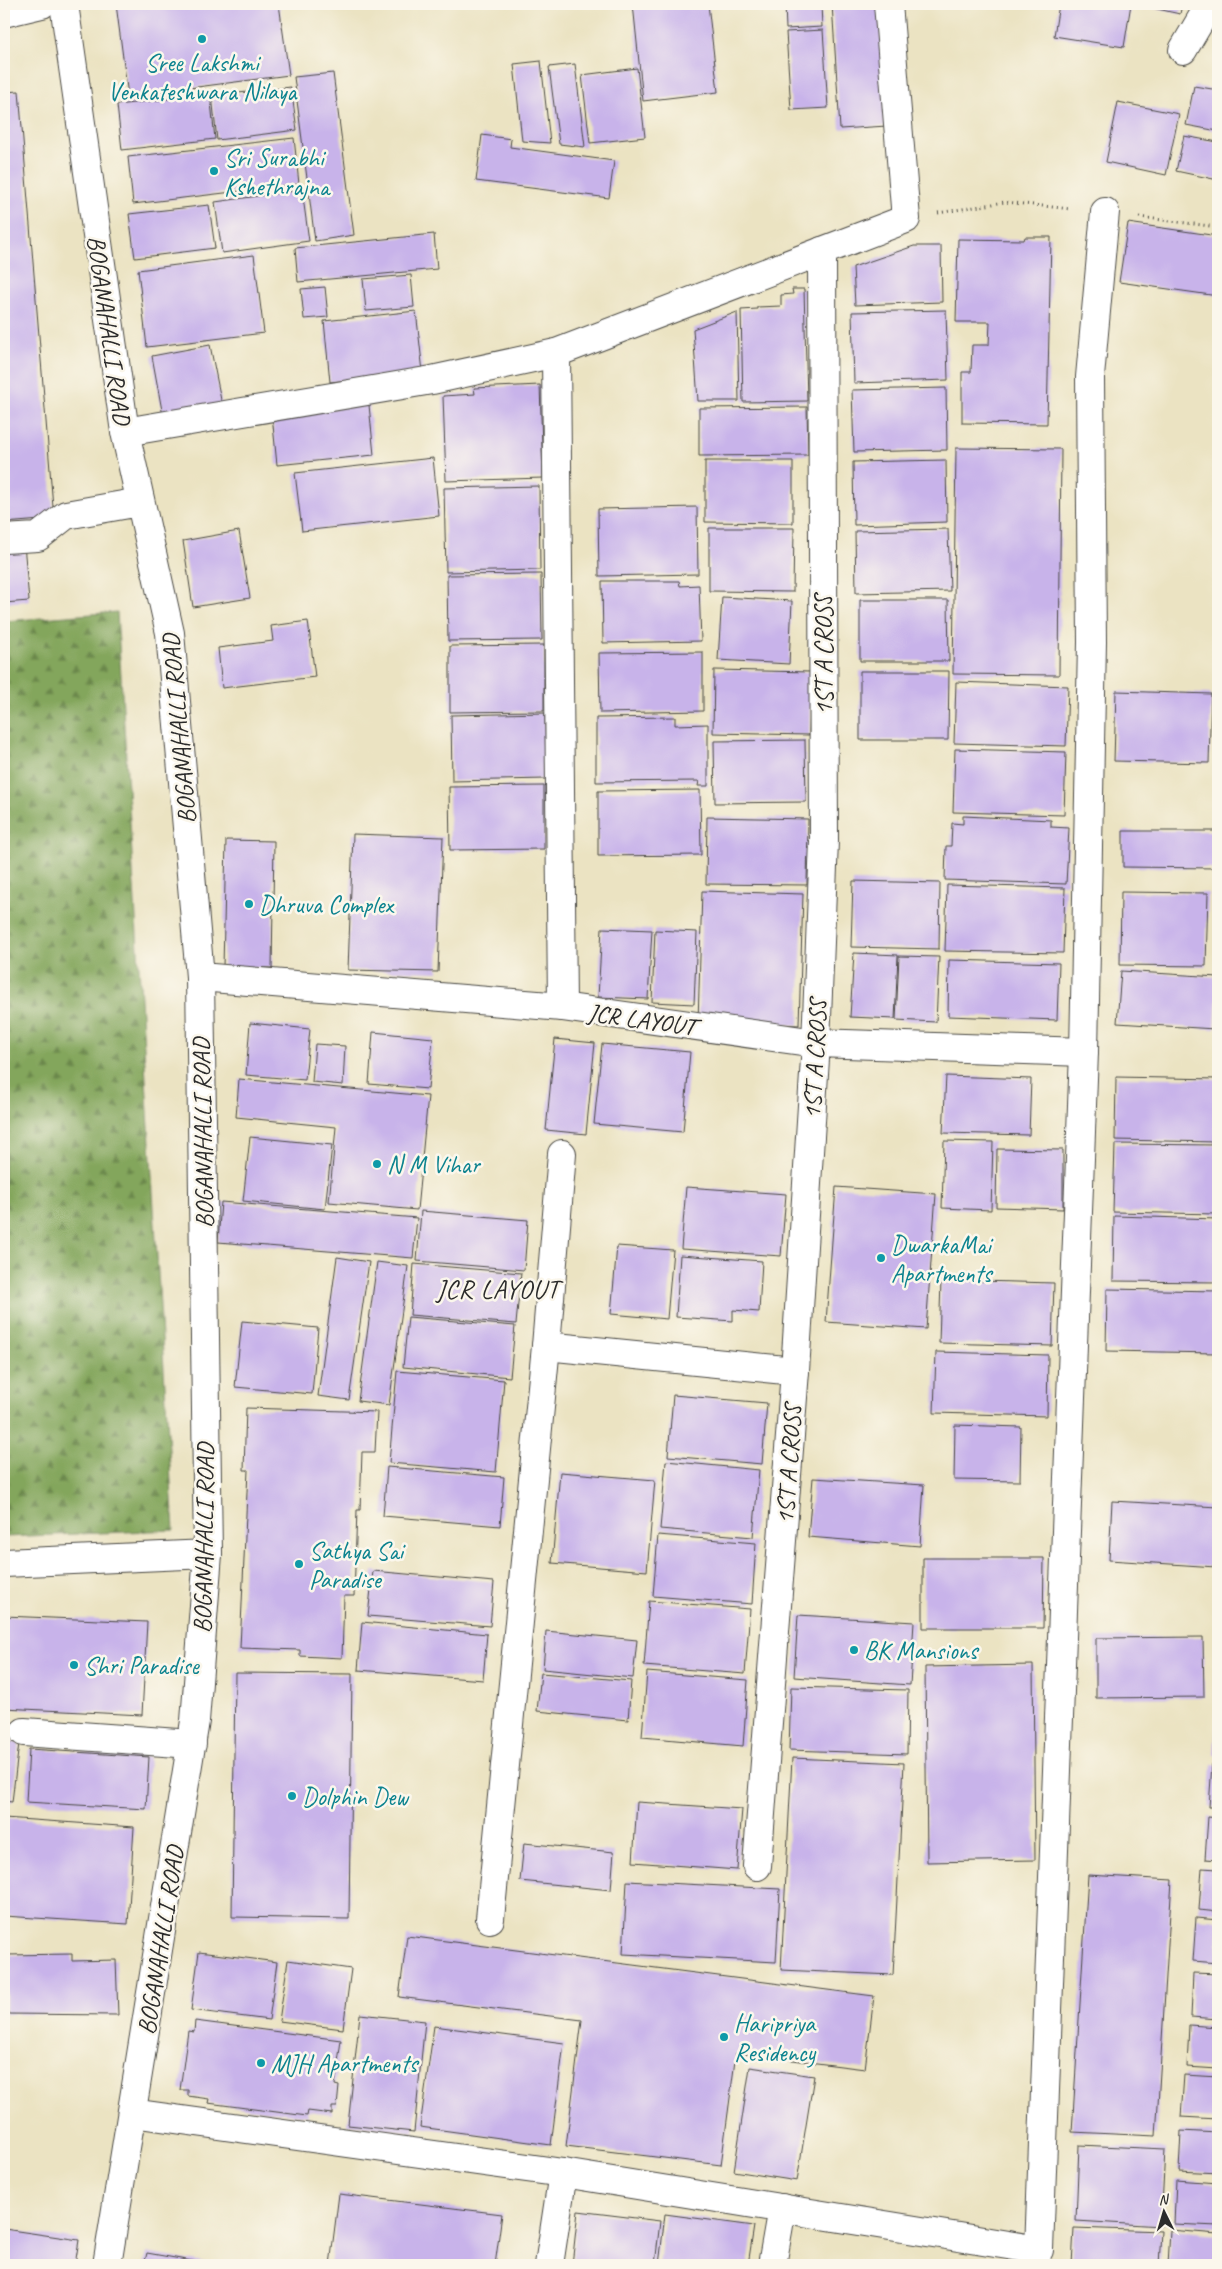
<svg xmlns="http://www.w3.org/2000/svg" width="1222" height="2269" font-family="Caveat,sans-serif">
  <defs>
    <pattern id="forest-firs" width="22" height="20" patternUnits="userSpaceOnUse" patternTransform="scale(1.25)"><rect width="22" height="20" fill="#83a65c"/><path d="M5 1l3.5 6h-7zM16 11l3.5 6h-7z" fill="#6b874c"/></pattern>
  </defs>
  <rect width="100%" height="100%" fill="#fbf7ec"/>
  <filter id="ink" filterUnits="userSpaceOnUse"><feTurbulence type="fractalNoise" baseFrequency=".02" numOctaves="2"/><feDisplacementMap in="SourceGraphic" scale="10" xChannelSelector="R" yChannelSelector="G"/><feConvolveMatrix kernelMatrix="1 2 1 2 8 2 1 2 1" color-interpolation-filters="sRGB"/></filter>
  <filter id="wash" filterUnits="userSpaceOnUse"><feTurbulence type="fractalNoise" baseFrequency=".0096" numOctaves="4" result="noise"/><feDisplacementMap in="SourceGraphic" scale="20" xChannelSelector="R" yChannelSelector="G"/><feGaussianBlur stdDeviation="1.12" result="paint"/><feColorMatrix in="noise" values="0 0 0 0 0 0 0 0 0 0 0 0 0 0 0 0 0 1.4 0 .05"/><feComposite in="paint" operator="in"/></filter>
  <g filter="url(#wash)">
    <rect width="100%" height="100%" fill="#ebe3c2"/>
    <polygon fill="url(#forest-firs)" stroke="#576844" points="117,612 174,1530 4,1537 4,621"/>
    <g id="blocks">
      <g fill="#c8b3ea">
        <polygon points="116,4 279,4 289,75 128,96"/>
        <polygon points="633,4 708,4 718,92 643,101"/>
        <polygon points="785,4 821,4 822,27 786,29"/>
        <polygon points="832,4 879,4 887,126 840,129"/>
        <polygon points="1059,4 1131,4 1124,47 1054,36"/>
        <polygon points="1135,4 1182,4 1180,14"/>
        <polygon points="823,30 828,108 791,110 786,32"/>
        <polygon points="541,61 550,143 522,141 514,64"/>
        <polygon points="575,64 585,147 559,144 549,67"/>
        <polygon points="637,68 645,137 590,143 582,75"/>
        <polygon points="333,73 354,235 315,241 294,77"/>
        <polygon points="1194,86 1218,90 1218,131 1186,125"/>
        <polygon points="291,87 297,130 217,140 212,96"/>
        <polygon points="19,91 54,519 4,523 4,92"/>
        <polygon points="210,94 215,139 122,150 117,105"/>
        <polygon points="1118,102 1179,114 1166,175 1106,162"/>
        <polygon points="482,135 511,139 510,147 614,161 609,198 476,181"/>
        <polygon points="1184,136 1218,142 1218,180 1176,171"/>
        <polygon points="294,138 299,184 133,204 128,157"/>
        <polygon points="302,190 309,241 222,253 215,202"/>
        <polygon points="209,205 215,248 135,258 129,214"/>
        <polygon points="1128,223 1218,236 1218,296 1119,282"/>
        <polygon points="434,234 437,269 298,282 295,248"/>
        <polygon points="1025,237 1051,237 1047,424 962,423 962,372 971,372 972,345 989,345 990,322 956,322 958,239 1024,240"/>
        <polygon points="914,246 941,246 942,302 855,305 853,267"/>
        <polygon points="254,255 264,333 147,347 138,270"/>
        <polygon points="411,275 414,307 366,311 363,279"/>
        <polygon points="325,287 328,317 304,319 301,289"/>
        <polygon points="792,289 804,289 807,401 743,402 741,310 757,309 757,307 781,306 781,295 793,294"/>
        <polygon points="946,310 948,380 854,383 852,312"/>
        <polygon points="416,311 423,372 330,382 324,321"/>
        <polygon points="737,312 739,401 698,401 693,329"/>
        <polygon points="210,345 222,405 163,416 152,356"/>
        <polygon points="540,385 543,478 446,481 443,396 475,394 474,388"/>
        <polygon points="946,388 947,450 854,452 852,390"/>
        <polygon points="369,405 374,455 277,465 272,415"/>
        <polygon points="807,407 808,455 699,456 699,408"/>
        <polygon points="956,448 1061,449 1059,675 953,674"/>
        <polygon points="433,458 439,516 302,531 295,473"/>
        <polygon points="946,460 947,522 854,525 853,462"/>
        <polygon points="705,461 793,461 793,523 705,522"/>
        <polygon points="539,486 540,570 446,572 444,488"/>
        <polygon points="697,507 698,574 599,576 598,509"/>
        <polygon points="709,528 794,528 793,592 709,591"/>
        <polygon points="948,529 950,591 856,593 855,531"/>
        <polygon points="239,531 250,598 193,607 183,541"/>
        <polygon points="24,544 29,601 4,603 4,546"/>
        <polygon points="541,574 542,640 448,641 447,575"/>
        <polygon points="602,581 679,581 680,586 699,585 701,641 603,643"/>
        <polygon points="722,597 792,601 789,664 718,660"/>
        <polygon points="860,600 948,600 949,661 860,661"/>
        <polygon points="308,621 315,677 222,688 218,648 273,641 271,626"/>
        <polygon points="544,645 544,711 450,712 450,646"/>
        <polygon points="703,652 703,711 600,713 599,653"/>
        <polygon points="714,670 811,672 809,735 713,733"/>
        <polygon points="860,671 949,671 948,740 860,740"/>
        <polygon points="956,682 1068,686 1066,746 954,743"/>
        <polygon points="1116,691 1211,694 1209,763 1114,761"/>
        <polygon points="545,713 546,779 452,781 451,715"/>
        <polygon points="675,717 675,725 708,724 708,786 698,786 699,781 596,782 596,718"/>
        <polygon points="805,740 806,802 715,803 714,741"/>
        <polygon points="955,749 1066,752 1064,815 953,812"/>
        <polygon points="544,786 544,849 450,850 449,787"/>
        <polygon points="700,790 701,855 598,856 598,791"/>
        <polygon points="963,816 1051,820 1051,827 1069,828 1066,884 945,880 946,846 951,846 952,823 963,824"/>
        <polygon points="707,817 808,819 807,885 706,884"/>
        <polygon points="1123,831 1218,831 1218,868 1123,867"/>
        <polygon points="353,834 443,837 438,972 348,970"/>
        <polygon points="226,840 274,841 272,968 223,967"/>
        <polygon points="853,881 940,883 939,949 851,947"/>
        <polygon points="947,885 1065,888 1063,953 945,951"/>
        <polygon points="702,891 803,894 799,1025 698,1022"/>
        <polygon points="1121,892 1208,893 1206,966 1120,965"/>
        <polygon points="602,928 652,930 648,999 598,997"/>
        <polygon points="655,930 697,932 694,1004 652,1002"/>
        <polygon points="854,953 898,955 895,1019 850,1017"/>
        <polygon points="899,956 939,957 936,1022 896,1020"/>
        <polygon points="949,960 1059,963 1057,1020 948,1016"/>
        <polygon points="1121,971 1218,977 1215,1029 1117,1023"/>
        <polygon points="250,1023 310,1029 305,1080 246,1075"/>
        <polygon points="373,1032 433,1038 428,1089 369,1084"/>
        <polygon points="555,1039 595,1043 586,1134 546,1130"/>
        <polygon points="315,1044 345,1046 343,1085 312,1082"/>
        <polygon points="602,1044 690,1052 683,1132 594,1124"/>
        <polygon points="946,1076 1031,1079 1029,1135 943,1133"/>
        <polygon points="1116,1077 1218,1079 1217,1142 1115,1140"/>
        <polygon points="239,1079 428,1096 417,1210 329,1202 336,1127 236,1117"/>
        <polygon points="250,1137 332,1145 325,1209 243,1201"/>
        <polygon points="944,1141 993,1142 991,1210 942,1208"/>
        <polygon points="1115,1144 1218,1145 1218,1214 1113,1212"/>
        <polygon points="997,1149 1063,1150 1063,1209 996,1207"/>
        <polygon points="686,1187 786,1194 781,1256 681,1249"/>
        <polygon points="836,1187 936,1194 926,1329 826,1322"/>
        <polygon points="221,1202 417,1218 413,1258 218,1242"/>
        <polygon points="421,1211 528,1220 524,1270 417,1261"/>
        <polygon points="1114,1216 1218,1219 1218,1282 1113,1281"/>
        <polygon points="617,1246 673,1250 667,1319 611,1314"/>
        <polygon points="680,1255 762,1261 759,1312 733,1310 733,1321 676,1317"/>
        <polygon points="337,1257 369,1262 349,1400 318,1396"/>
        <polygon points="377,1262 408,1266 389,1405 358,1401"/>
        <polygon points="414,1264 521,1273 516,1324 410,1315"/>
        <polygon points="941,1280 1054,1283 1052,1346 939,1343"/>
        <polygon points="1107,1289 1218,1291 1217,1353 1106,1351"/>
        <polygon points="408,1317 515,1326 510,1377 403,1367"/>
        <polygon points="242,1321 318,1328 312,1394 235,1387"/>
        <polygon points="936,1352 1048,1355 1047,1416 934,1413"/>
        <polygon points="397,1371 504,1380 496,1472 389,1463"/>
        <polygon points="673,1395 767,1403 762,1464 668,1456"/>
        <polygon points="246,1408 377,1412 375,1452 362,1452 360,1510 357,1510 354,1596 344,1596 342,1658 300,1656 300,1650 240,1648 248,1470 244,1470"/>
        <polygon points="955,1425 1021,1427 1020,1481 954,1480"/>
        <polygon points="666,1461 759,1470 753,1537 660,1529"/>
        <polygon points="387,1467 504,1477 500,1526 383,1516"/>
        <polygon points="560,1472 655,1480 647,1571 552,1563"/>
        <polygon points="813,1478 924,1485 920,1546 808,1537"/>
        <polygon points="1112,1501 1218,1507 1216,1567 1109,1560"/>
        <polygon points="658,1535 756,1543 752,1604 653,1596"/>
        <polygon points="923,1558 1044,1558 1043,1628 923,1628"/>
        <polygon points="373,1571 494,1582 490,1626 368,1616"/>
        <polygon points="649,1601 750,1609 745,1674 644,1666"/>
        <polygon points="798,1615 914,1622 910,1685 794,1677"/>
        <polygon points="4,1616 147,1622 142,1715 4,1708"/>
        <polygon points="362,1622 487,1634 483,1680 358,1670"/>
        <polygon points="546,1631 637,1640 633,1678 543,1669"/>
        <polygon points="1203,1637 1204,1697 1096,1698 1096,1638"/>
        <polygon points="1033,1665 1035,1860 927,1862 925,1667"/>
        <polygon points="647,1672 748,1680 743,1746 642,1737"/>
        <polygon points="235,1673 352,1674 349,1919 232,1917"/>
        <polygon points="541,1673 631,1681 628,1720 537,1711"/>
        <polygon points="791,1687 908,1690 907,1754 789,1750"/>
        <polygon points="1217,1712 1218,1712 1218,1755 1214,1755"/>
        <polygon points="4,1742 19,1743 12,1802 4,1801"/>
        <polygon points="29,1749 149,1757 146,1809 26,1802"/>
        <polygon points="792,1758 904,1763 893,1975 781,1970"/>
        <polygon points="1212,1764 1218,1765 1218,1807 1209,1807"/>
        <polygon points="637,1802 742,1809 737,1870 633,1862"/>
        <polygon points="1208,1817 1218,1818 1218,1860 1205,1859"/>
        <polygon points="4,1818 134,1827 128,1924 4,1916"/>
        <polygon points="524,1843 614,1852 611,1890 520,1881"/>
        <polygon points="1202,1868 1218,1869 1218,1912 1199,1910"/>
        <polygon points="1088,1875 1172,1880 1156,2136 1072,2132"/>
        <polygon points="627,1881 780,1889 776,1962 623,1954"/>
        <polygon points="1196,1918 1218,1920 1218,1963 1193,1961"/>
        <polygon points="407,1936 874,1996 865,2069 736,2053 721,2165 566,2146 582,2020 399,1997"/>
        <polygon points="199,1952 277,1962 269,2020 191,2010"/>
        <polygon points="72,1954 72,1961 116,1960 118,2015 6,2014 6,1955"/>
        <polygon points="288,1960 351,1969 343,2029 279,2021"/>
        <polygon points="1193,1973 1218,1974 1218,2019 1191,2017"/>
        <polygon points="360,2014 425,2021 414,2132 348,2125"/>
        <polygon points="195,2021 341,2040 335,2085 339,2086 337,2107 332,2107 332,2114 308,2111 307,2116 208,2103 209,2099 188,2096 188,2090 180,2090 188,2031 194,2032"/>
        <polygon points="1189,2025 1218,2027 1218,2069 1187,2067"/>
        <polygon points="434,2026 564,2043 551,2145 420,2127"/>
        <polygon points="750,2067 814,2076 797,2181 734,2171"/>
        <polygon points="1184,2075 1218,2077 1218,2119 1181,2117"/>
        <polygon points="1181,2131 1218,2133 1218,2173 1179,2171"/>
        <polygon points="1079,2145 1165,2149 1161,2226 1076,2221"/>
        <polygon points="1176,2180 1218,2183 1218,2226 1174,2224"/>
        <polygon points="339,2194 502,2214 495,2265 330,2265"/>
        <polygon points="578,2211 660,2221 655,2265 572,2265"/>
        <polygon points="665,2214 754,2226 748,2265 659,2265"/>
        <polygon points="1074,2228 1161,2231 1159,2265 1072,2265"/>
        <polygon points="4,2229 79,2240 75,2265 4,2265"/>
        <polygon points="1170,2230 1218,2234 1218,2265 1168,2265"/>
        <polygon points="147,2253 209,2264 209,2265 144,2265"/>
      </g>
    </g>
  </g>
  <g filter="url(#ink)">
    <use href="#blocks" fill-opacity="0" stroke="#484742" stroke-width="1"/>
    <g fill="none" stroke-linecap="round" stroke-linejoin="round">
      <defs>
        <g id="minor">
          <polyline points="64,4 125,432 170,633 200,977 208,1554 195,1721 107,2265"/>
          <polyline points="4,13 42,4"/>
          <polyline points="1183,50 1210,4"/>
          <polyline points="556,353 562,1007"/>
          <polyline points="125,432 432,380 556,353 906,219 888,4"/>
          <polyline points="4,539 38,537 66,515 140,502"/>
          <polyline points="200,977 562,1007 816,1043 1084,1052"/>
          <polyline points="546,1346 795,1371"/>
          <polyline points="4,1563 208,1554"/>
          <polyline points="24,1732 192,1744"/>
          <polyline points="757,1866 795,1371 816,1043 824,841 822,251"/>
          <polyline points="490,1919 546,1346 562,1154"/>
          <polyline points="132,2113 563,2173 1039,2250 1084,1052 1092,642 1090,377 1105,212"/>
          <polyline points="549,2265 563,2173"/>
          <polyline points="772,2265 782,2208"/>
        </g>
      </defs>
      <use href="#minor" stroke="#484742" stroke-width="30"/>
      <g stroke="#484742" stroke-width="3" stroke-dasharray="1 4" stroke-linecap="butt">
        <polyline points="938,213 1005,202 1071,209"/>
        <polyline points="1139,217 1218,227"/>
      </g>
      <use href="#minor" stroke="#fff" stroke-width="28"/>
    </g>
  </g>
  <g fill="#0f9aa8" stroke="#fbf7ec" stroke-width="2">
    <circle cx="202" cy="39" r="5"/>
    <circle cx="214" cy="171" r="5"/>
    <circle cx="249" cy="904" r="5"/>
    <circle cx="377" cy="1164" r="5"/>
    <circle cx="881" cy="1258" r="5"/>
    <circle cx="299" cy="1564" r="5"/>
    <circle cx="854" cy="1650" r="5"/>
    <circle cx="74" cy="1665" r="5"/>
    <circle cx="292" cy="1796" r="5"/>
    <circle cx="724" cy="2037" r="5"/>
    <circle cx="261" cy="2063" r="5"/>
  </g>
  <g text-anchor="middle" stroke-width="5" stroke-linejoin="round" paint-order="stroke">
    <g font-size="25" fill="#0d838f" stroke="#fbf7ec" text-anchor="start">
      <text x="202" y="71" text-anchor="middle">Sree Lakshmi<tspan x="202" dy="29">Venkateshwara Nilaya</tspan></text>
      <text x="224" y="166">Sri Surabhi<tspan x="224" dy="29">Kshethrajna</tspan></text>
      <text x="259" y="913">Dhruva Complex</text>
      <text x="387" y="1173">N M Vihar</text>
      <text x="891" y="1253">DwarkaMai<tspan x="891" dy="29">Apartments</tspan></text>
      <text x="309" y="1559">Sathya Sai<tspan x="309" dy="29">Paradise</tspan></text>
      <text x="864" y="1659">BK Mansions</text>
      <text x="84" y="1674">Shri Paradise</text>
      <text x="302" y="1805">Dolphin Dew</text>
      <text x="734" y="2032">Haripriya<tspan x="734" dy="29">Residency</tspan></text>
      <text x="271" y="2072">MJH Apartments</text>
    </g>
    <g font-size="25" fill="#2b2b2b" stroke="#fbf7ec">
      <text transform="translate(110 330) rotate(82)" y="9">BOGANAHALLI ROAD</text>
      <text transform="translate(823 655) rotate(-90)" y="9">1ST A CROSS</text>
      <text transform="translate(178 729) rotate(-95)" y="9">BOGANAHALLI ROAD</text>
      <text transform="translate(642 1019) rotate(8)" y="9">JCR LAYOUT</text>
      <text transform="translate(814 1059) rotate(-87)" y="9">1ST A CROSS</text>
      <text transform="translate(202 1133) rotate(-91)" y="9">BOGANAHALLI ROAD</text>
      <text transform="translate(788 1464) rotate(-86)" y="9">1ST A CROSS</text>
      <text transform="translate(203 1538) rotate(-89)" y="9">BOGANAHALLI ROAD</text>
      <text transform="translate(160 1940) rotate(-81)" y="9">BOGANAHALLI ROAD</text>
    </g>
    <g font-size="26" letter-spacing="1" fill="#2b2b2b" stroke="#fbf7ec">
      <text x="498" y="1298">JCR LAYOUT</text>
    </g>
  </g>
  <rect width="1222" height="2269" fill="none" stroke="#fbf7ec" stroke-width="20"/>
  <g transform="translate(1164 2212) rotate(355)" stroke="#fbf7ec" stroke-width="4" paint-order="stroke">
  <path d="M0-4L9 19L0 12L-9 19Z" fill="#2b2b2b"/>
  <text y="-8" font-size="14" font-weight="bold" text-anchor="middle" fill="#2b2b2b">N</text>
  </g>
</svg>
